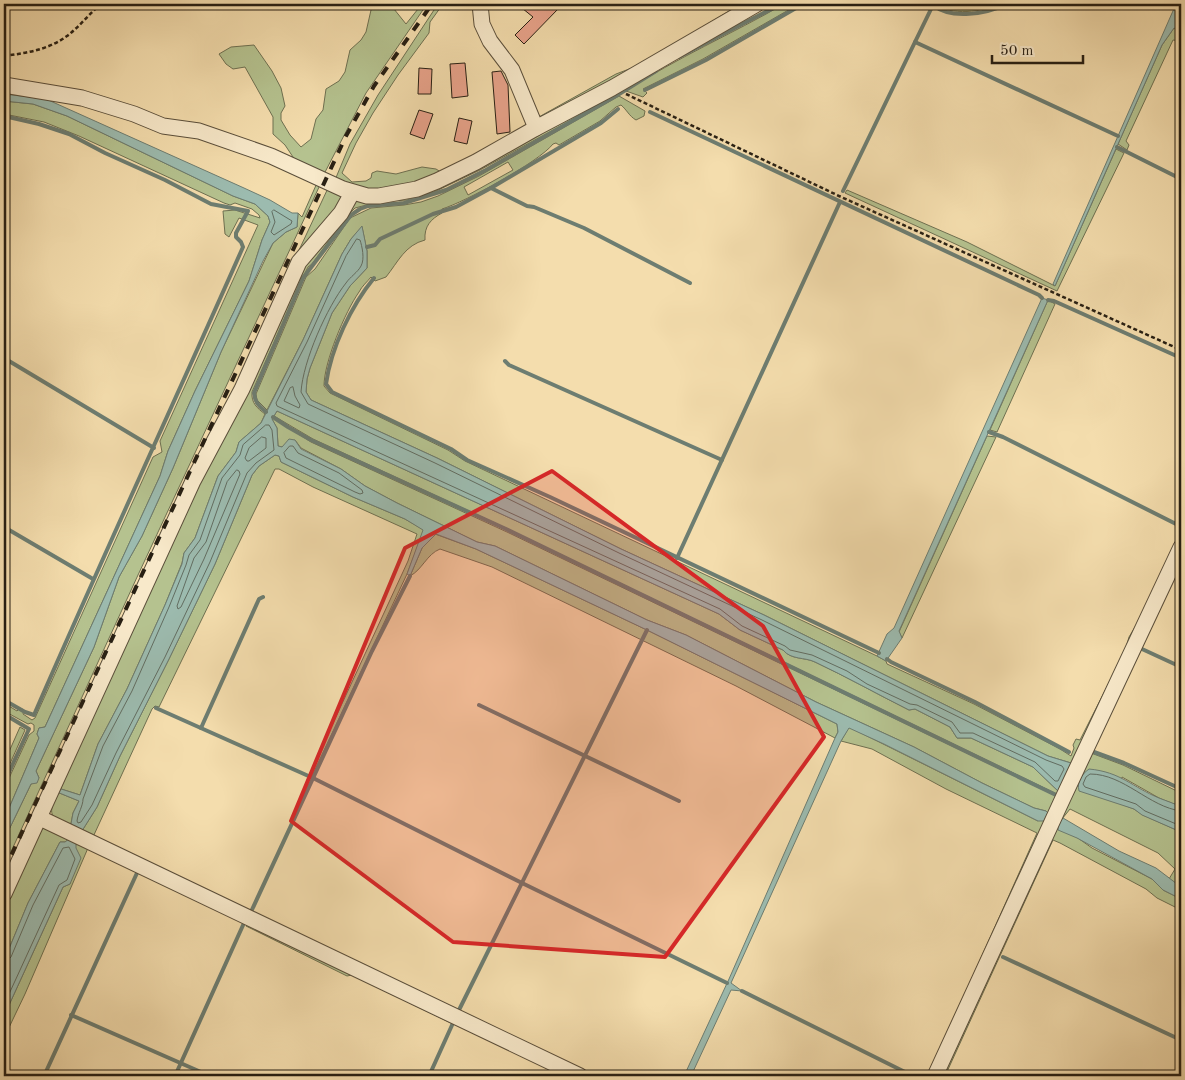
<svg xmlns="http://www.w3.org/2000/svg" width="1185" height="1080" font-family="'Old Standard TT',serif">
  <rect width="100%" height="100%" fill="#f4ddad"/>
  <filter id="stains"><feTurbulence type="fractalNoise" baseFrequency=".004" numOctaves="4"/><feColorMatrix values="0 0 0 0 .2 0 0 0 0 .09 0 0 0 0 .02 0 0 0 .5 -.17"/></filter>
  <radialGradient id="worn" r=".72"><stop offset=".6" stop-color="#630" stop-opacity="0"/><stop offset="1" stop-color="#630" stop-opacity=".3"/></radialGradient>
  <g fill="#b5c28f" stroke="#6e7051" fill-rule="evenodd">
    <polygon points="379,4 390,4 406,24 422,4 427,4 366,93 323,176 299,166 285,145 273,134 273,117 245,67 233,69 226,64 219,54 231,47 254,45 272,71 281,88 285,106 281,113 281,120 290,135 301,147 311,139 316,119 323,110 326,89 339,81 345,72 350,50 361,40 366,32 371,10"/>
    <polygon points="441,4 443,4 430,22 429,33 398,75 373,113 356,143 342,173 352,182 366,181 371,178 372,173 377,171 396,174 422,167 436,169 444,174 377,194 335,180 350,144 378,95 434,10"/>
    <polygon points="741,4 748,4 539,122 537,118 616,74 637,66"/>
    <path d="M784,4H799L703,59L643,89L647,93L643,97L626,91C676,58 732,34 784,4Z"/>
    <path d="M933,4H1001C982,12 952,16 933,4Z"/>
    <polygon points="1174,28 1181,32 1181,41 1173,40 1126,141 1129,145 1127,150 1118,144 1162,45"/>
    <path d="M612,91L617,95L480,170L434,192L407,200L378,202L355,208L347,216L312,264L308,267L303,277L252,392C251,403 257,408 265,414L261,423L239,442L236,452L218,476L195,538L184,553L182,563L165,605L127,689L98,744L80,795L58,788L137,616L299,273L354,200L401,198Z"/>
    <path d="M619,96L645,111L644,116L636,120C629,116 627,110 621,105L616,107L600,121L559,145L556,143L553,144C539,162 465,202 442,209V213C431,219 424,226 425,240C405,245 398,262 386,277L375,281L371,277C367,282 362,286 359,292C345,312 324,362 324,386L330,393L448,450L465,461L877,656L886,661L887,664L974,704L1060,749L1071,756L1074,748L1073,745L1076,739L1080,740L1125,651L1129,637L1153,597L1181,535V540L928,1076L1037,833L946,789L872,749L841,741L849,727L1038,821L1046,811L1034,808L982,783L914,747L816,702L686,635L647,620L495,546L477,542L397,503L365,486L341,469L301,448L295,440L282,447L278,446L277,428L272,419L273,418L311,442L507,532L1056,796L1057,794L508,529L313,439L274,416L277,411L719,614L740,630L783,650C791,660 805,657 815,662C847,677 877,694 909,710L915,709L950,727L957,738H971L1033,767L1058,791L1066,778L1071,763L1048,756L764,615L621,549L437,458L311,400L306,392L307,379L310,368L332,313L350,286L367,268V251L362,227L351,239L342,254L303,340L267,410L257,400L256,394L306,277L315,269L350,218L371,208L404,205L421,202L438,196L479,176ZM508,162L513,170L468,195L464,187Z"/>
    <polygon points="4,101 33,104 67,116 233,196 255,204 268,216 270,222 262,240 249,281 195,391 168,451 160,476 45,727 39,728 37,734 39,738 4,820 4,789 29,735 34,731 34,725 31,723 28,724 4,711 4,703 17,711 20,708 24,710 23,714 32,720 35,718 153,457 162,452 160,441 258,225 239,218 229,237 225,234 223,211 235,210 260,218 259,215 252,209 235,203 230,205 224,203 79,136 44,122 4,114"/>
    <polygon points="1116,149 1124,153 1057,291 845,193 847,190 967,242 1055,286"/>
    <polygon points="317,183 320,185 138,575 4,867 4,840 31,784 39,778 36,771 94,647 119,577 142,536 173,468 221,352 273,243 286,232 297,227 298,213 302,217"/>
    <polygon points="329,186 339,194 342,199 316,240 200,462"/>
    <polygon points="1048,300 1055,304 997,432 990,430"/>
    <polygon points="987,436 996,437 902,638 899,632"/>
    <polygon points="275,455 279,456 281,462 353,497 405,519 424,530 407,574 312,776 309,775 408,561 417,534 313,487 279,469 275,469 159,707 155,706 152,709 93,837 80,834 97,807 120,756 169,659 215,564 252,475 259,466"/>
    <path d="M435,534L476,549L647,630L837,724L838,732L835,738L736,686L492,567L440,549C427,554 422,570 410,576L422,548Z"/>
    <polygon points="20,727 25,730 4,777 4,763"/>
    <polygon points="1091,753 1123,765 1181,793 1181,807 1159,798 1122,777 1116,802 1134,809 1143,815 1181,832 1181,887 1169,879 1175,869 1158,853 1070,809 1058,824 1092,848 1152,879 1163,890 1181,899 1181,910 1157,898 1146,889 1060,843 1053,840 945,1076 940,1076"/>
    <path d="M57,792L79,801L73,813L70,829C49,814 48,817 57,792Z"/>
    <polygon points="46,827 69,839 65,842 60,842 28,903 4,961 4,910 42,829"/>
    <polygon points="76,843 88,848 25,994 4,1038 4,1016 63,887 70,884"/>
    <polygon points="249,923 453,1018 451,1023 352,975 347,976 246,926"/>
  </g>
  <g fill="#9cbbaf" stroke="#6d7d71">
    <polygon points="1176,4 1181,4 1177,13 1181,25 1181,32 1174,28 1162,45 1055,286 1053,284"/>
    <polygon points="4,94 46,99 244,188 270,200 292,213 298,213 297,227 286,232 273,243 263,261 221,352 173,468 142,536 119,577 94,647 36,771 39,778 37,783 31,784 4,840 4,820 39,738 37,734 39,728 45,727 160,476 168,451 195,391 249,281 262,240 270,222 268,216 255,204 233,196 67,116 33,104 4,101"/>
    <path d="M362,226L367,251V268L350,286L332,313L310,368L307,379L306,392L311,400L437,458L621,549L764,615L1048,756L1071,763L1066,778L1058,791L1033,767L971,738H957L950,727L915,709L909,710C877,694 847,677 815,662C805,657 791,660 783,650L740,630L719,614L277,411L272,419L277,428L278,446L282,447L289,439L295,440L301,449L341,469L365,486L397,503L477,542L495,546L647,620L686,635L816,702L914,747L982,783L1034,808L1046,811L1048,813L1044,821H1038L884,744L849,728L841,741L731,983L742,991L731,990L691,1076H684L729,979L835,738L838,732L837,724L647,630L476,549L436,534L422,548L410,576L407,574L423,530L405,519L353,497L281,462L279,456L275,455L259,466L252,475L215,564L169,659L120,756L97,807L80,834L70,829L73,813L79,801L57,792L58,788L80,795L98,744L127,689L165,605L182,564L184,553L195,538L218,476L236,452L239,442L261,423L303,340L342,254L351,239Z"/>
    <polygon points="1042,298 1048,300 899,631 902,638 886,661 877,656 887,634 894,628"/>
    <path d="M1089,769C1121,772 1132,787 1159,798C1166,801 1174,803 1181,807V832L1142,815L1134,809L1079,791C1077,781 1081,775 1089,769Z"/>
    <polygon points="1063,818 1119,851 1156,868 1181,887 1181,899 1163,890 1152,879 1077,838 1058,830 1058,824"/>
    <polygon points="69,839 76,843 76,848 81,858 70,884 63,887 4,1016 4,961 28,903 60,842 65,842"/>
  </g>
  <g fill="none" stroke-linecap="round" stroke-linejoin="round">
    <g stroke="#626d61" stroke-width="1">
      <polygon points="274,210 292,221 291,224 274,235 271,232 275,222 272,212"/>
      <path d="M357,239L360,240C362,246 365,259 361,266C358,272 350,277 346,283C327,307 303,361 301,392L308,404L435,463L619,553L762,620L1046,760L1062,766L1064,769L1058,781H1055L1035,762L973,733H960L952,722L917,705L910,704L867,684L847,671L812,655L790,650L785,646L742,626L720,609L277,406L276,403L307,342L346,256Z"/>
      <polygon points="293,387 295,396 300,405 299,408 284,401 290,388"/>
      <path d="M266,425H269L272,430L274,450L256,463L247,473L210,562L165,657L116,753L92,805L81,822L78,823L77,821C78,813 83,806 83,799L103,746L132,691L169,607L186,565L189,555L200,540L222,478L240,455L243,445Z"/>
      <polygon points="262,437 266,438 266,448 249,461 247,461 245,458 249,448"/>
      <polygon points="290,446 293,446 298,453 339,473 362,490 363,493 360,494 355,492 286,458 284,453"/>
      <polygon points="237,470 239,471 240,474 204,559 181,607 178,609 177,606 194,558 206,542 227,482"/>
      <path d="M1181,811C1149,807 1124,774 1090,774L1086,777L1083,784L1085,787L1136,804L1145,811L1181,826"/>
      <polyline points="4,961 8,960 11,957 33,905 63,848 69,847 75,859 67,880 59,885 4,1005"/>
    </g>
    <g stroke="#6d7d71" stroke-width="4">
      <path d="M933,5C951,20 987,14 1006,4"/>
      <polyline points="915,42 933,5 931,4"/>
      <polyline points="679,57 781,4"/>
      <polyline points="645,90 706,60 803,4"/>
      <polyline points="650,112 1039,295 1042,298"/>
      <path d="M4,116L39,124L69,134L105,153L165,180L211,204L248,211L236,233V237L241,242L243,247C174,403 102,558 34,715L25,712L4,700"/>
      <polyline points="1117,147 1181,179"/>
      <polyline points="491,188 527,206 534,207 584,228 690,283"/>
      <polyline points="843,191 915,42 1118,136"/>
      <polyline points="367,247 375,245 380,239 433,214 456,207 491,188 601,123 618,109"/>
      <path d="M374,278C351,306 331,348 326,384L332,392L451,449L467,460L550,497L879,653"/>
      <polyline points="1048,300 1054,301 1181,358"/>
      <polyline points="4,358 154,448"/>
      <polyline points="505,361 509,365 722,460"/>
      <path d="M266,412C259,406 255,403 254,393L303,278L351,215L360,209L368,206L404,203L446,190L486,170L616,96L656,71"/>
      <polyline points="273,417 288,427 311,440 506,529 1056,795"/>
      <polyline points="989,432 1003,437 1180,526"/>
      <polyline points="4,527 93,579"/>
      <polyline points="677,558 840,202"/>
      <polyline points="1142,649 1181,667"/>
      <polyline points="887,659 891,662 975,702 1069,752"/>
      <polyline points="479,705 679,801"/>
      <polyline points="156,708 313,778 522,883 727,983"/>
      <polyline points="4,714 29,729 4,783"/>
      <polyline points="201,728 259,599 263,597"/>
      <polyline points="1094,752 1124,763 1181,789"/>
      <polyline points="250,914 372,651 410,576"/>
      <polyline points="1003,957 1181,1040"/>
      <polyline points="742,991 913,1076"/>
      <polyline points="459,1010 647,630"/>
      <polyline points="71,1015 210,1076"/>
      <polyline points="44,1076 137,873"/>
      <polyline points="175,1076 244,923"/>
      <polyline points="429,1076 453,1023"/>
    </g>
  </g>
  <g fill="#e9a38b" stroke="#271f13">
    <polygon points="517,4 552,4 558,9 524,44 515,35 533,17"/>
    <polygon points="465,63 468,96 452,98 450,64"/>
    <polygon points="419,68 432,69 431,94 418,94"/>
    <polygon points="501,71 508,85 510,132 497,134 492,72"/>
    <polygon points="419,110 433,114 424,139 410,134"/>
    <polygon points="459,118 472,121 467,144 454,141"/>
  </g>
  <g fill="none" stroke-linecap="round" stroke-linejoin="round">
    <defs>
      <g id="minor">
        <polyline points="480,4 482,24 490,41 512,70 536,128"/>
        <polyline points="4,85 82,98 134,114 163,126 199,131 271,156 343,189 367,196 379,196 417,189 437,181 476,162 536,128 612,88 757,4"/>
        <polyline points="40,818 580,1076"/>
        <polyline points="4,894 193,481 242,389 299,262 341,213 352,193"/>
        <polyline points="935,1076 1063,798 1181,547"/>
      </g>
    </defs>
    <use href="#minor" stroke="#5a4e3a" stroke-width="17"/>
    <g stroke="#271f13" stroke-width="2.5" stroke-dasharray="4 2.5" stroke-linecap="butt">
      <path d="M4,56C26,53 48,50 67,36C79,27 89,14 101,4"/>
      <polyline points="626,94 839,196 1181,350"/>
    </g>
    <use href="#minor" stroke="#f8e9ca" stroke-width="15"/>
    <polyline stroke="#271f13" stroke-width="4" stroke-dasharray="9 9" stroke-linecap="butt" points="4,871 346,136 374,86 432,4"/>
  </g>
  <path fill="#d62828" fill-opacity="0.2" stroke="#d62828" stroke-width="4" stroke-linejoin="round" d="M552,471L763,626L824,737L665,957L453,942L291,821L405,548Z"/>
  <rect width="1185" height="1080" fill="none" stroke="#f4ddad" stroke-width="20"/>
  <rect x="5" y="5" width="1175" height="1070" fill="none" stroke="#271f13" stroke-width="2.5"/>
  <rect x="10" y="10" width="1165" height="1060" fill="none" stroke="#271f13"/>
  <path d="M992 55v8h91v-8" fill="none" stroke="#271f13" stroke-width="2.5"/>
  <text x="1000" y="55" font-size="15" fill="#271f13" stroke="#f8e9ca" stroke-width="4" paint-order="stroke">50 m</text>
  <rect width="100%" height="100%" filter="url(#stains)"/>
  <rect width="100%" height="100%" fill="url(#worn)"/>
</svg>
